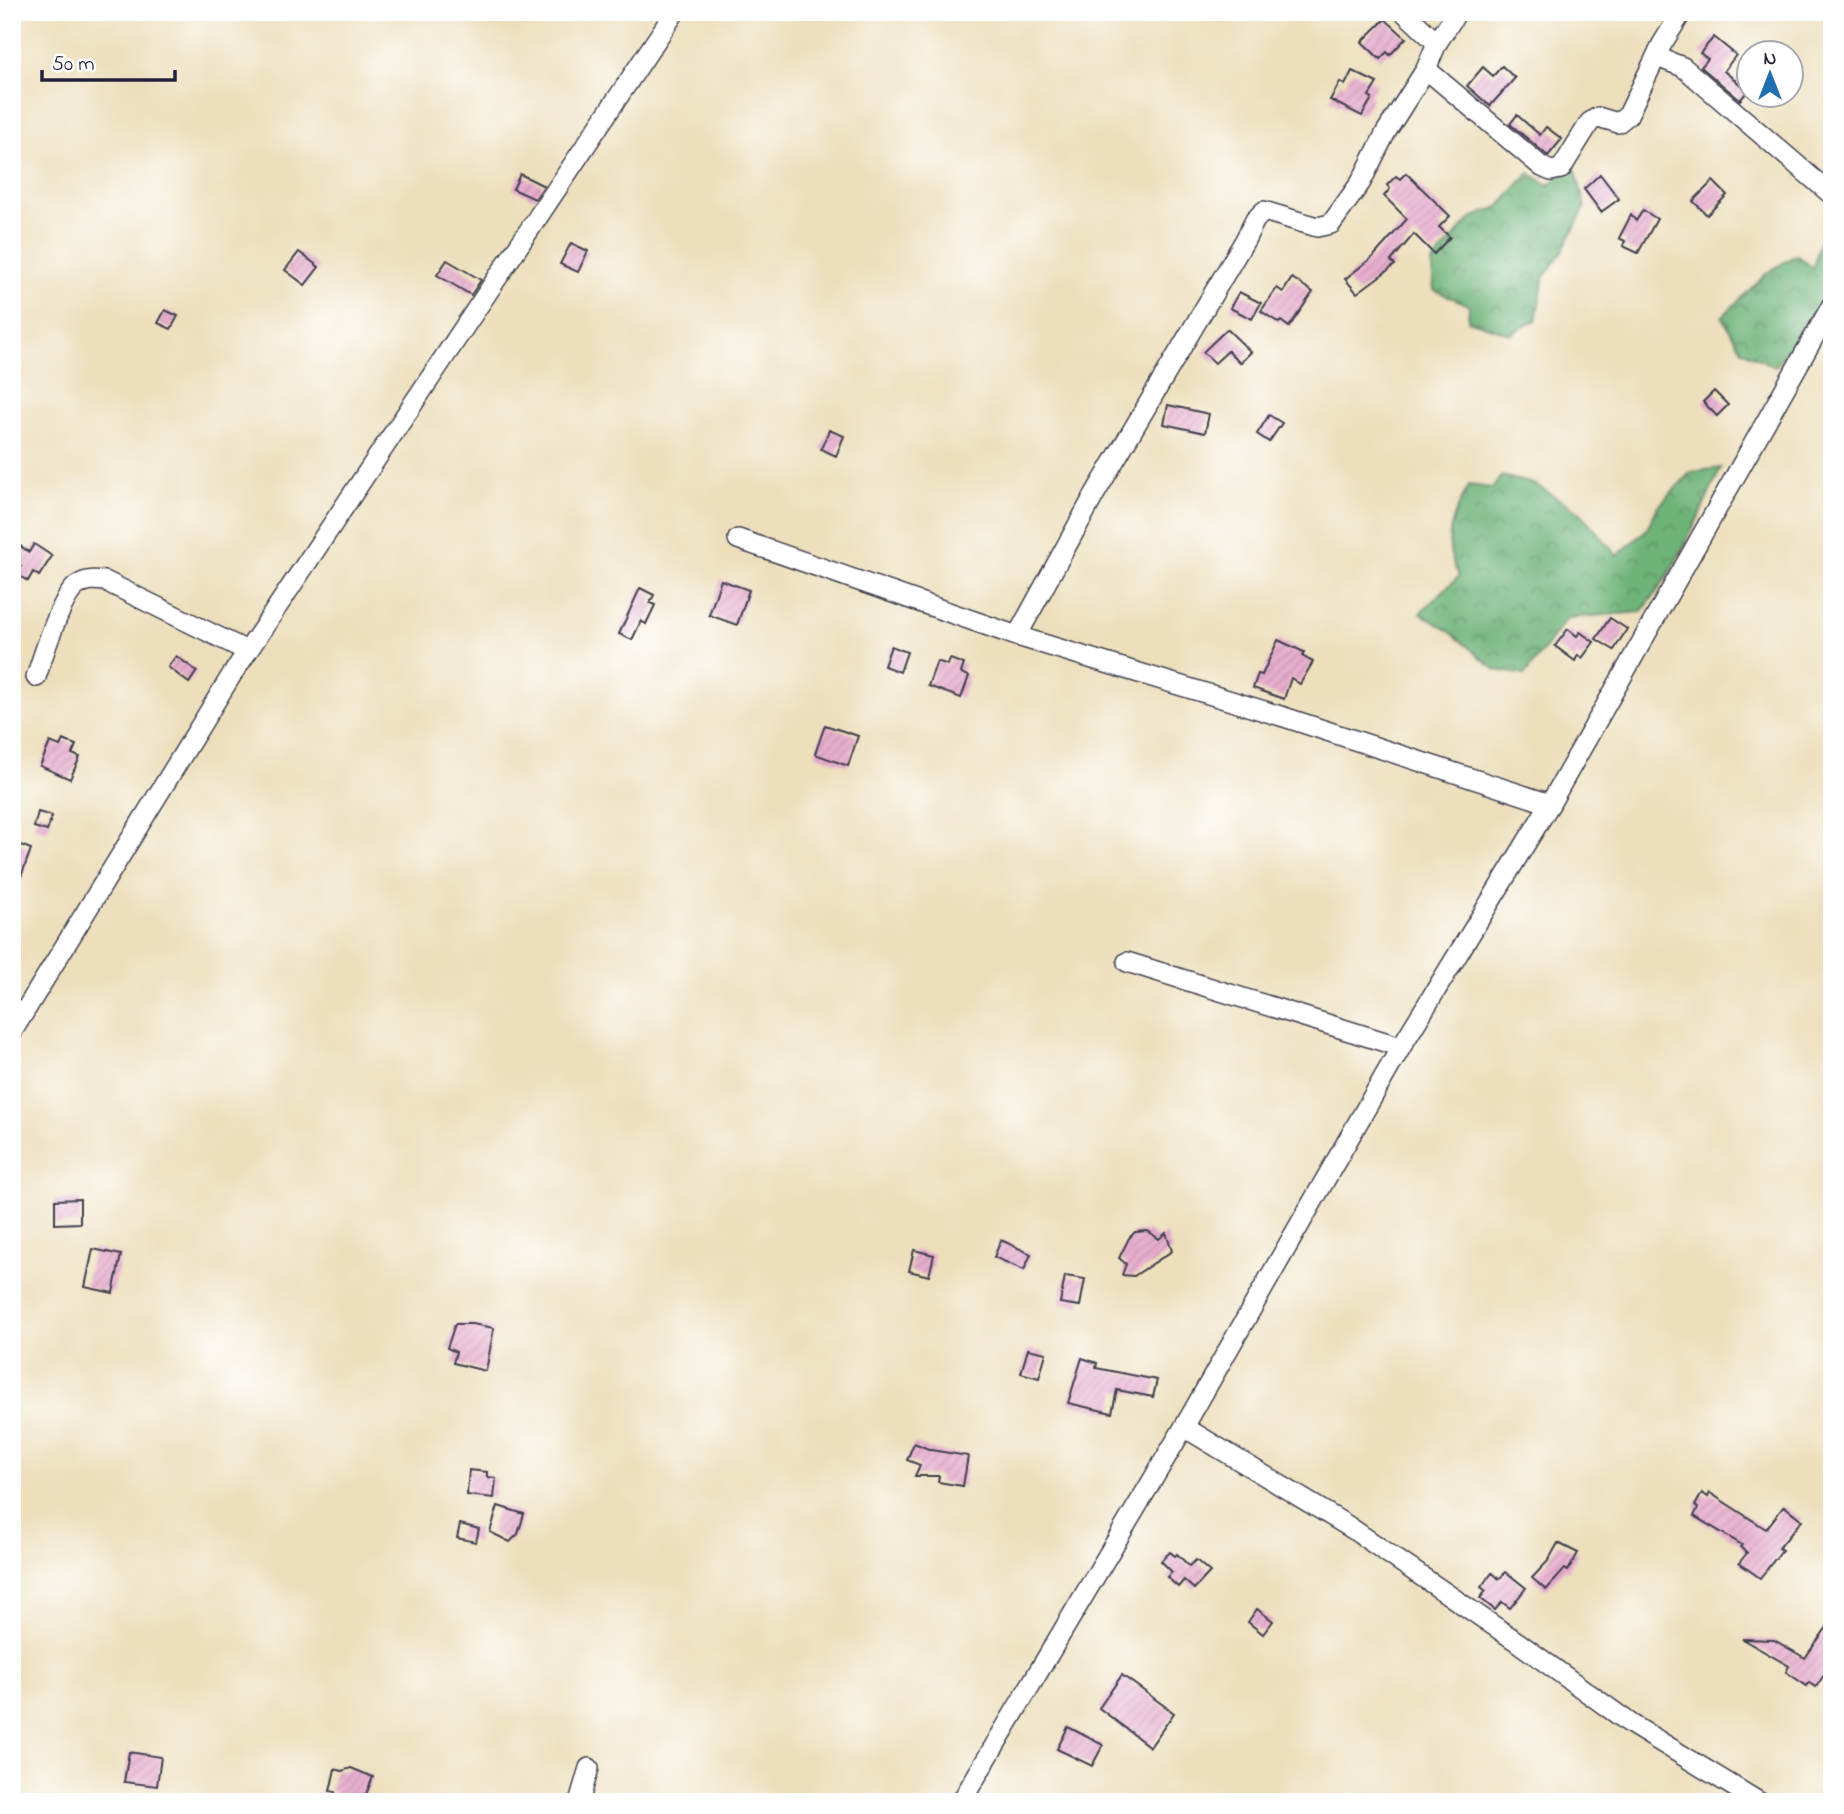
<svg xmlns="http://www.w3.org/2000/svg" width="1844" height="1814" font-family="'Indie Flower',sans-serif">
  <defs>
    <pattern id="forest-crowns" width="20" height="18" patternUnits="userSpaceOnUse" patternTransform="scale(1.75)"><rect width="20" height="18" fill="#6eb378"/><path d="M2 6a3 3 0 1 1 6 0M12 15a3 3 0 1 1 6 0" fill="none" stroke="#5a9164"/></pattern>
    <pattern id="building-hatch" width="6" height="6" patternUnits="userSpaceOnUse" patternTransform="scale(1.75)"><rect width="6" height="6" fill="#e7adcd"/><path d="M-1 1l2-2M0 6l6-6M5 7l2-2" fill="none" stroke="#c695b1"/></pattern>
  </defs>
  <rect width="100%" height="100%" fill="#fff"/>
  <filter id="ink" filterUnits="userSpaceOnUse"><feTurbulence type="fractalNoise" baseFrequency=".0143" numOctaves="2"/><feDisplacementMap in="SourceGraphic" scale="14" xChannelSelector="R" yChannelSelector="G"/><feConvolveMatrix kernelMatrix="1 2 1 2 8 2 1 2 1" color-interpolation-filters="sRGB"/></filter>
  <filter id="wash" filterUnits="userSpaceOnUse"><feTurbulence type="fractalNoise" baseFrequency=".00686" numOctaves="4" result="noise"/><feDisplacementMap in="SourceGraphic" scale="28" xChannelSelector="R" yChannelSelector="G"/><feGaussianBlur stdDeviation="1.57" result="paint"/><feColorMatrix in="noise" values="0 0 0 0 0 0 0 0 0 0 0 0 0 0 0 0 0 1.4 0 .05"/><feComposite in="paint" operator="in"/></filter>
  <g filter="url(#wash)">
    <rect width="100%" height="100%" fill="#eddfbc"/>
    <g fill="url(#forest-crowns)" stroke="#486a5a" stroke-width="2">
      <polygon points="1574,163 1585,207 1563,250 1544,277 1536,320 1510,334 1468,320 1469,305 1434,290 1432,263 1471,218 1499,207 1529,173 1549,185"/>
      <polygon points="1828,206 1832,209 1832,287 1804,324 1775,367 1742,350 1722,317 1767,273 1796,255 1813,268"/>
      <path d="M1721,468C1698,517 1677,571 1641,612L1567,618L1525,675L1496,670L1449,631L1420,613L1459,576C1440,541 1452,518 1469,485L1492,488L1502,476L1534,484L1580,512L1617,556L1646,530L1658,507L1691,472Z"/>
    </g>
    <g id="blocks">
      <g fill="url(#building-hatch)">
        <polygon points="1385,19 1406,38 1390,55 1387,52 1380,59 1362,42"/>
        <polygon points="1714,37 1736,55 1724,71 1748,91 1740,100 1701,67 1708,59 1700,53"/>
        <polygon points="1502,66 1515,78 1490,106 1467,86 1483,67 1493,76"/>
        <polygon points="1352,71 1377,83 1369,96 1372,98 1362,116 1330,100 1340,82 1345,85"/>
        <polygon points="1517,115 1540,135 1546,127 1562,139 1548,156 1510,124"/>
        <polygon points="1406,173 1450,216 1439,227 1450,237 1434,254 1414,234 1391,261 1395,265 1357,293 1345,279 1373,257 1407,219 1384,196 1390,189 1387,185 1396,176 1400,179"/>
        <polygon points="520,174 544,186 535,199 513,189"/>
        <polygon points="1600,174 1619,199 1601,212 1584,189"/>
        <polygon points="1713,181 1727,195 1707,215 1693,201"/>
        <polygon points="1643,210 1657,219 1638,253 1623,246 1625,241 1619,238 1631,215 1636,221"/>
        <polygon points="571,243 588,251 578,272 560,264"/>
        <polygon points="299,252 319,267 305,285 285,270"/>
        <polygon points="447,260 481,280 471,295 437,275"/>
        <polygon points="1292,278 1313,292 1289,327 1281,321 1279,323 1261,311 1277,288 1283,292"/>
        <polygon points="1239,292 1261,303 1252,319 1230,308"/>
        <polygon points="165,310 178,316 171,329 158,323"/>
        <polygon points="1227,329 1251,352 1240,363 1228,351 1215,363 1203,352"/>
        <polygon points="1714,391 1728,405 1717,416 1703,402"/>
        <polygon points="1168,405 1209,414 1205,433 1164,424"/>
        <polygon points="1269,415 1282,423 1269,442 1257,434"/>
        <polygon points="829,430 844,436 836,456 821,449"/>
        <polygon points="34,544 52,556 39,576 33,572 28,581 16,574 21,566 12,561 12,558 20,546 29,552"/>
        <polygon points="721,580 749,590 737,625 709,615"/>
        <polygon points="640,588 654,595 650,603 655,605 646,624 641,621 632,640 619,634"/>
        <polygon points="1610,618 1627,629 1614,650 1596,639"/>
        <polygon points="1568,629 1577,636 1580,632 1594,642 1582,658 1578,655 1575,661 1555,646"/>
        <polygon points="1278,640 1304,652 1302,656 1313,662 1300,684 1291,678 1284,699 1253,688 1258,674 1262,675"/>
        <polygon points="891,646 907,652 900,672 884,666"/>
        <polygon points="176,656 197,671 189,683 168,667"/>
        <polygon points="950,659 964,664 961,673 969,676 961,698 928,686 937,661 948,665"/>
        <polygon points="825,725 858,736 848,766 815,754"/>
        <polygon points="63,740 76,745 72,754 80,757 70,779 40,766 50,742 60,746"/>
        <polygon points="38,812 52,816 47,831 34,827"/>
        <polygon points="15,843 31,849 14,896 12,896 12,852"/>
        <polygon points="80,1199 80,1223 55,1224 55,1200"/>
        <polygon points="1148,1231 1159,1239 1166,1233 1172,1251 1134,1276 1122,1275 1126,1264 1119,1258 1129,1238 1135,1232"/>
        <polygon points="1001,1240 1031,1254 1024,1270 994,1257"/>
        <polygon points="93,1249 121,1255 113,1293 85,1287"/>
        <polygon points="914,1250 934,1255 929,1276 909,1271"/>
        <polygon points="1065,1276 1085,1279 1080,1306 1060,1303"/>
        <polygon points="455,1324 472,1324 494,1328 486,1371 453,1363 456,1352 447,1348"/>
        <polygon points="1028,1349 1046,1353 1039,1378 1021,1373"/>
        <polygon points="1082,1358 1097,1363 1096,1368 1157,1380 1153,1397 1117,1390 1112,1413 1068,1403"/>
        <polygon points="914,1443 931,1450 968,1456 963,1486 938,1482 939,1476 915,1476 920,1465 907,1460"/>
        <polygon points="469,1470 487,1472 487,1477 496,1478 494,1498 467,1495"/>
        <polygon points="1702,1493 1708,1497 1710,1493 1766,1529 1784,1506 1802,1520 1779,1548 1782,1550 1760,1578 1739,1563 1747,1553 1740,1547 1742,1545 1694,1516 1698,1508 1695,1506"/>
        <polygon points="498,1506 524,1514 518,1534 510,1542 490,1532"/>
        <polygon points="460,1524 479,1529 476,1542 457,1538"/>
        <polygon points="1558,1543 1578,1553 1568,1571 1565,1569 1546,1590 1532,1578 1548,1561"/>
        <polygon points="1170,1552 1175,1556 1177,1554 1189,1566 1196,1560 1210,1572 1194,1589 1184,1580 1178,1587 1167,1577 1172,1572 1161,1561"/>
        <polygon points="1506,1572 1526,1588 1510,1608 1502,1602 1495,1610 1480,1598 1486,1591 1481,1587 1492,1573 1499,1579"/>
        <polygon points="1257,1609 1273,1621 1263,1634 1248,1622"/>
        <polygon points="1832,1620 1832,1663 1816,1687 1809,1683 1807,1686 1786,1672 1789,1666 1742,1639 1774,1640 1805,1658"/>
        <polygon points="1122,1675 1174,1713 1150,1747 1099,1708"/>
        <polygon points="1068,1727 1103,1745 1092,1766 1057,1749"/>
        <polygon points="129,1752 161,1757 157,1786 124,1782"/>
        <polygon points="351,1768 373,1777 364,1799 336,1802 335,1792 330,1791 335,1769 342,1771"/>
      </g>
    </g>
  </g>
  <g filter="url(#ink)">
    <use href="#blocks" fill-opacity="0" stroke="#403e4e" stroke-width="2"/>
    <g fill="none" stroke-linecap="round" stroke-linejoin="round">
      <defs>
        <g id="street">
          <polyline points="1404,12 1437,43"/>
          <polyline points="1657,57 1683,67 1832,195"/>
          <polyline points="1426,69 1542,167 1551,171 1561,169 1590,122 1598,117 1618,123 1628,115 1662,44 1682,12"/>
          <polyline points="738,539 1017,636 1284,717 1550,804"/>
          <polyline points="1017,636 1096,492 1245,240 1255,220 1264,211 1317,227 1331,224 1361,182 1386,132 1426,69 1437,43 1457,12"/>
          <path d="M36,677C43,657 61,595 78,585C87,579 95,580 105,581L247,651"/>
          <polyline points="1127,962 1401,1047"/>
          <polyline points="12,1032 231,676 675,12"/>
          <polyline points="1184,1427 1348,1526 1516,1641 1631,1724 1759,1802"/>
          <polyline points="579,1802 589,1768"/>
          <polyline points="961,1802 1184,1427 1401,1047 1550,804 1832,305"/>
        </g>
      </defs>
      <use href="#street" stroke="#403e4e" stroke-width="22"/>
      <use href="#street" stroke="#fff" stroke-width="19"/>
    </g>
  </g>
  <rect width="1844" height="1814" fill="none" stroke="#fff" stroke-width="42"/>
  <g transform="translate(1770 74)"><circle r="33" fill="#ffffff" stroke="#a7a7b1" stroke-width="2"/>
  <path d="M0-5L12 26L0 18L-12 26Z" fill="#1f6fb2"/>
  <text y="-10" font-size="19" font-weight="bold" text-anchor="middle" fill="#22223b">N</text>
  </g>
  <path d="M42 70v10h133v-10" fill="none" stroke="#22223b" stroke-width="3.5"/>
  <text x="52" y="70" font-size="21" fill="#22223b" stroke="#ffffff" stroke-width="5" paint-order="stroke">50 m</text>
</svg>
